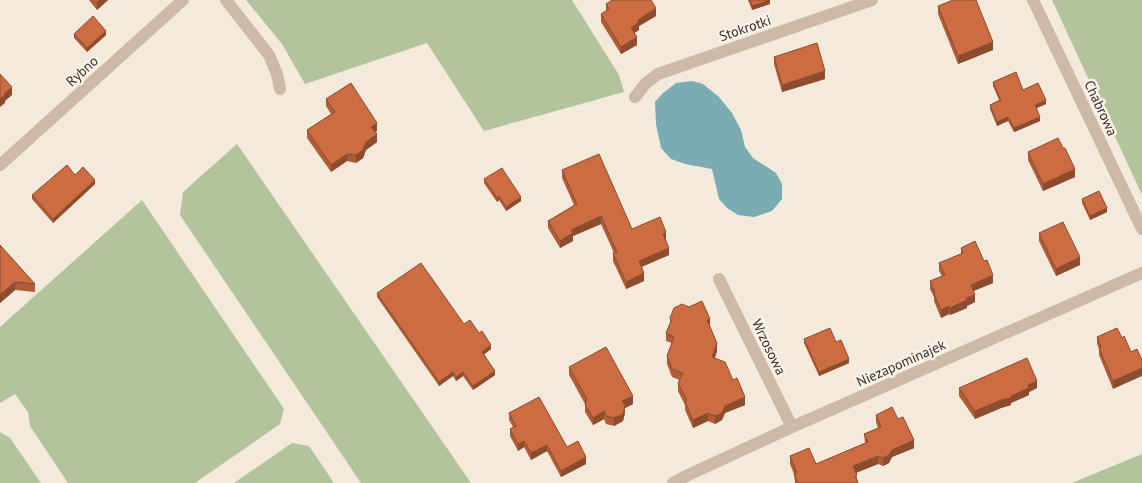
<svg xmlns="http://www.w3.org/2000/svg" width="1142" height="483" font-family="'PT Sans',sans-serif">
  <rect width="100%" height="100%" fill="#f3eadc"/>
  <g fill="#b3c39b">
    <polygon points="246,0 572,0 619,75 624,92 484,131 427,43 305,84 282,44"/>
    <polygon points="1052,0 1142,0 1142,195"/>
    <polygon points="237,144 451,454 471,483 361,483 180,215 183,192"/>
    <polygon points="142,200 284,409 280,424 195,483 68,483 30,426 28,412 15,394 0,403 0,327"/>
    <polygon points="0,432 10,438 41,483 0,483"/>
    <polygon points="292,443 309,446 334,483 234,483"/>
    <polygon points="1142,454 1142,483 1072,483"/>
  </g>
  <polygon fill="#7aacb1" points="692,81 703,84 719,97 732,113 741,130 745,147 753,158 776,173 782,184 782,199 772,211 754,217 738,215 727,208 719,199 712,169 685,164 671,159 661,148 656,124 655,102 663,93 676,83"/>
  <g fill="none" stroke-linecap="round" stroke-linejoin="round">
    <g stroke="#ccbaa7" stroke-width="12">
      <polyline points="226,0 269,55 277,74 280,89"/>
      <polyline points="1033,0 1142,229"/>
      <polyline points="635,97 646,83 658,74 872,0"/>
      <polyline points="0,165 183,0"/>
      <polyline points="719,279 792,427"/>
      <polyline points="673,483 684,477 792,427 1142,273"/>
    </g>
  </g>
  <g fill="#af5d39">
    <polygon points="89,0 108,0 97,10"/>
    <polygon points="748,0 770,0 770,4 752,10"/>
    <polygon points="606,4 656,16 639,26 639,30 634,33 637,45 621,54 601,22 601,14 606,11"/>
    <polygon points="938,6 993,50 958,64 938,14"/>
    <polygon points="74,34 106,35 87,52 74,38"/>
    <polygon points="774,57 825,79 782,92 774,64"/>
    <polygon points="993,82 1023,90 1046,104 1036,108 1040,121 1014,132 1008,121 997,126 990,109 990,105 999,100 993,86"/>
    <polygon points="326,99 377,131 375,132 377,142 366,150 363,158 356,163 347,161 331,172 307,138 307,130 331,114 326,106"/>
    <polygon points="1028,152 1075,177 1043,191 1028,160"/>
    <polygon points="562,170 632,229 666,240 669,255 641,267 644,281 626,289 613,261 613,253 614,253 601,224 573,236 573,241 560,248 548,228 548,221 574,205 562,178"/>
    <polygon points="75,175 95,184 53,223 32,199 32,195"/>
    <polygon points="484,179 521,201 506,211 499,200 497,202 484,183"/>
    <polygon points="1082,199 1107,212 1090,220 1082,203"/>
    <polygon points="1039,233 1080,265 1056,276 1039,241"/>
    <polygon points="0,245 35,284 35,292 15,290 0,303"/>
    <polygon points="961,248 993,283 973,291 975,302 967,306 967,308 950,315 949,314 941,318 934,301 934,297 930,289 930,281 942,276 939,271 939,263 961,254"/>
    <polygon points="377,293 464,324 479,333 491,349 484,354 495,375 473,390 463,376 456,381 453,376 439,386 377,297"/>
    <polygon points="670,318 717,351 715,358 745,405 725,413 722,420 715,424 708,421 693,428 685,410 685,405 678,391 678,383 680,380 672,377 667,364 667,356 672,343 666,341 666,333 670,324"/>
    <polygon points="1097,337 1122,338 1131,352 1113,389 1099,355 1099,349 1097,344"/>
    <polygon points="804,339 836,342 849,363 819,376 804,343"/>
    <polygon points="569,367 633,404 625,408 625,413 623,421 614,426 606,424 604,419 593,425 585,412 585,404 569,375"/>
    <polygon points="959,388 1037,388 1029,392 1029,395 1011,403 1011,405 1001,408 975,419 959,396"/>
    <polygon points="509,413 567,447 586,464 561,477 547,451 531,460 524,447 518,451 510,436 510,429 513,427 509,420"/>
    <polygon points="876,415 914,448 892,457 889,463 883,466 878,464 856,473 858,483 795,483 794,474 790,464 790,456 816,464 865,443 864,434 878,428 876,422"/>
  </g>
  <g fill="#8e4c2e">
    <polygon points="100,0 108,0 97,10 97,2"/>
    <polygon points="770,0 770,4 752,10 752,6"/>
    <polygon points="656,8 656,16 639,26 639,30 631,35 631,28 638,20"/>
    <polygon points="106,31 106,35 87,52 87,48"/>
    <polygon points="637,37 637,45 621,54 621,47"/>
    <polygon points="993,42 993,50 958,64 958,56"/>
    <polygon points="825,71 825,79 782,92 782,85"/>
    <polygon points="12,87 12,95 5,101 5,103 0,107 0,99 4,94"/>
    <polygon points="1046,100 1046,104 1035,109 1035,105"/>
    <polygon points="1008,117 1008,121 997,126 997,122"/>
    <polygon points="1040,117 1040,121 1014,132 1014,128"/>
    <polygon points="377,123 377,131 371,135 371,127"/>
    <polygon points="377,134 377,142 366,150 363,158 356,163 356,155 366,142"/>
    <polygon points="347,154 347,161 331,172 331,165"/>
    <polygon points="1075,169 1075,177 1043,191 1043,184"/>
    <polygon points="95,180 95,184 53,223 53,219"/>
    <polygon points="499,196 499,200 497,202 497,198"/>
    <polygon points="521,197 521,201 506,211 506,207"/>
    <polygon points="1107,208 1107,212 1090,220 1090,216"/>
    <polygon points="601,216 601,224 573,236 573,241 560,248 560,241 571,230"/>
    <polygon points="666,232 666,240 663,241 663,234"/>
    <polygon points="669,248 669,255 639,268 639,261"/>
    <polygon points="1080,257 1080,265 1056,276 1056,269"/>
    <polygon points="644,273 644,281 626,289 626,282"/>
    <polygon points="993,275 993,283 971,292 971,285"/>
    <polygon points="15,282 15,290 0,303 0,295"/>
    <polygon points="975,295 975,302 967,306 967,308 950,315 950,308"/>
    <polygon points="949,306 949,314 941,318 941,310"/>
    <polygon points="710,319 710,326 707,320"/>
    <polygon points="717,343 717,351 712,365 712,357"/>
    <polygon points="491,345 491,349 482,356 482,352"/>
    <polygon points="849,359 849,363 819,376 819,372"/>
    <polygon points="1142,368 1142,376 1113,389 1113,381"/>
    <polygon points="495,371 495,375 473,390 473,386"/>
    <polygon points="453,372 453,376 439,386 439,382"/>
    <polygon points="463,372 463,376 456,381 456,377"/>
    <polygon points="1037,381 1037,388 1029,392 1029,395 1011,403 1011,405 1001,408 975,419 975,411 1011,396 1028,385"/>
    <polygon points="633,396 633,404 625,408 625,413 623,421 614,426 614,418 622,401"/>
    <polygon points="745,397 745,405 725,413 722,420 715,424 715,416 725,406"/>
    <polygon points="604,411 604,419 593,425 593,418"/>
    <polygon points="708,413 708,421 693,428 693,420"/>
    <polygon points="914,440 914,448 892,457 889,463 883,466 883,458 892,450"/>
    <polygon points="524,441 524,447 518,451 518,444"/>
    <polygon points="547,445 547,451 531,460 531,453"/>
    <polygon points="878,456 878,464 853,474 853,466"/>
    <polygon points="586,457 586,464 561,477 561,471"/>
  </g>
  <g fill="#cb6c42" stroke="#8e4c2e">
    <polygon points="612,0 651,0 656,8 638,20 639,22 631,28 637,37 621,47 601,14 609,9 606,4"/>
    <polygon points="750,0 770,0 752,6"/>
    <polygon points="953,0 976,0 993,42 958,56 938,6"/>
    <polygon points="93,16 106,31 87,48 74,34"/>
    <polygon points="817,43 825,71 782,85 774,57"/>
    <polygon points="1016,72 1023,90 1038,83 1046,100 1035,105 1040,117 1014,128 1008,117 997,122 990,105 1001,100 993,82"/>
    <polygon points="0,74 12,87 4,94 5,95 0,99"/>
    <polygon points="351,83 377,123 371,127 377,134 366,142 363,150 356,155 347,154 331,165 307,130 335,112 326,99"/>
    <polygon points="1058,138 1063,148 1065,148 1075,169 1043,184 1028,152"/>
    <polygon points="599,154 632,229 660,217 666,232 663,234 669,248 639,261 644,273 626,282 613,253 617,252 601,216 571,230 573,233 560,241 548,221 577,204 562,170"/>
    <polygon points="67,165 75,175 83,167 95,180 53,219 32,195"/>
    <polygon points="502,168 521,197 506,207 499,196 497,198 484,179"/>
    <polygon points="1099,191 1107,208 1090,216 1082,199"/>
    <polygon points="1063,222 1080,257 1056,269 1039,233"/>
    <polygon points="975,241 984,261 987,260 993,275 971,285 975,295 966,298 967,300 950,308 949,306 941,310 934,294 935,293 930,281 945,275 939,263 963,253 961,248"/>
    <polygon points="0,245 35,284 15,282 0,295"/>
    <polygon points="421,263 464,324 470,320 479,333 482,331 491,345 482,352 495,371 473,386 463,372 456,377 453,372 439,382 377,293"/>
    <polygon points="702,301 710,319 707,320 717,343 712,357 725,362 733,380 737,378 745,397 725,406 722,413 715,416 708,413 693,420 685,402 687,401 678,383 683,373 672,369 667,356 674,337 666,333 671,321 670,318 674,308 682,304 689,307"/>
    <polygon points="830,328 836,342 841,340 849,359 819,372 804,339"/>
    <polygon points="1117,328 1122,338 1124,336 1131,352 1137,349 1142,360 1142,368 1113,381 1099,348 1101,347 1097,337"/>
    <polygon points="606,347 633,396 622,401 625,405 623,414 614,418 606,416 604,411 593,418 585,404 587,399 569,367"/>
    <polygon points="1027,358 1037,381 1028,385 1029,388 1011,396 1011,398 1001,400 975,411 959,388"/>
    <polygon points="539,397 567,447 578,441 586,457 561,471 547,445 531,453 524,441 518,444 510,429 516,426 509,413"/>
    <polygon points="892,407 898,419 903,417 914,440 892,450 889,455 883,458 878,456 853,466 857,475 855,476 858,483 798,483 794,474 797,473 790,456 809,448 816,464 868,442 864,434 881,427 876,415"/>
  </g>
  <g text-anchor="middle" stroke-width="5" stroke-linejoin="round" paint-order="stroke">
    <g font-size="14" fill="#382e28" stroke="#faf3e9">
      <text transform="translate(745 28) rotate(-19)" y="5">Stokrotki</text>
      <text transform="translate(82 71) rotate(-42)" y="5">Rybno</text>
      <text transform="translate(1101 108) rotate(65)" y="5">Chabrowa</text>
      <text transform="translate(769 347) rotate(64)" y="5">Wrzosowa</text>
      <text transform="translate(901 363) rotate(-24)" y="5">Niezapominajek</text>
    </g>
  </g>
</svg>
